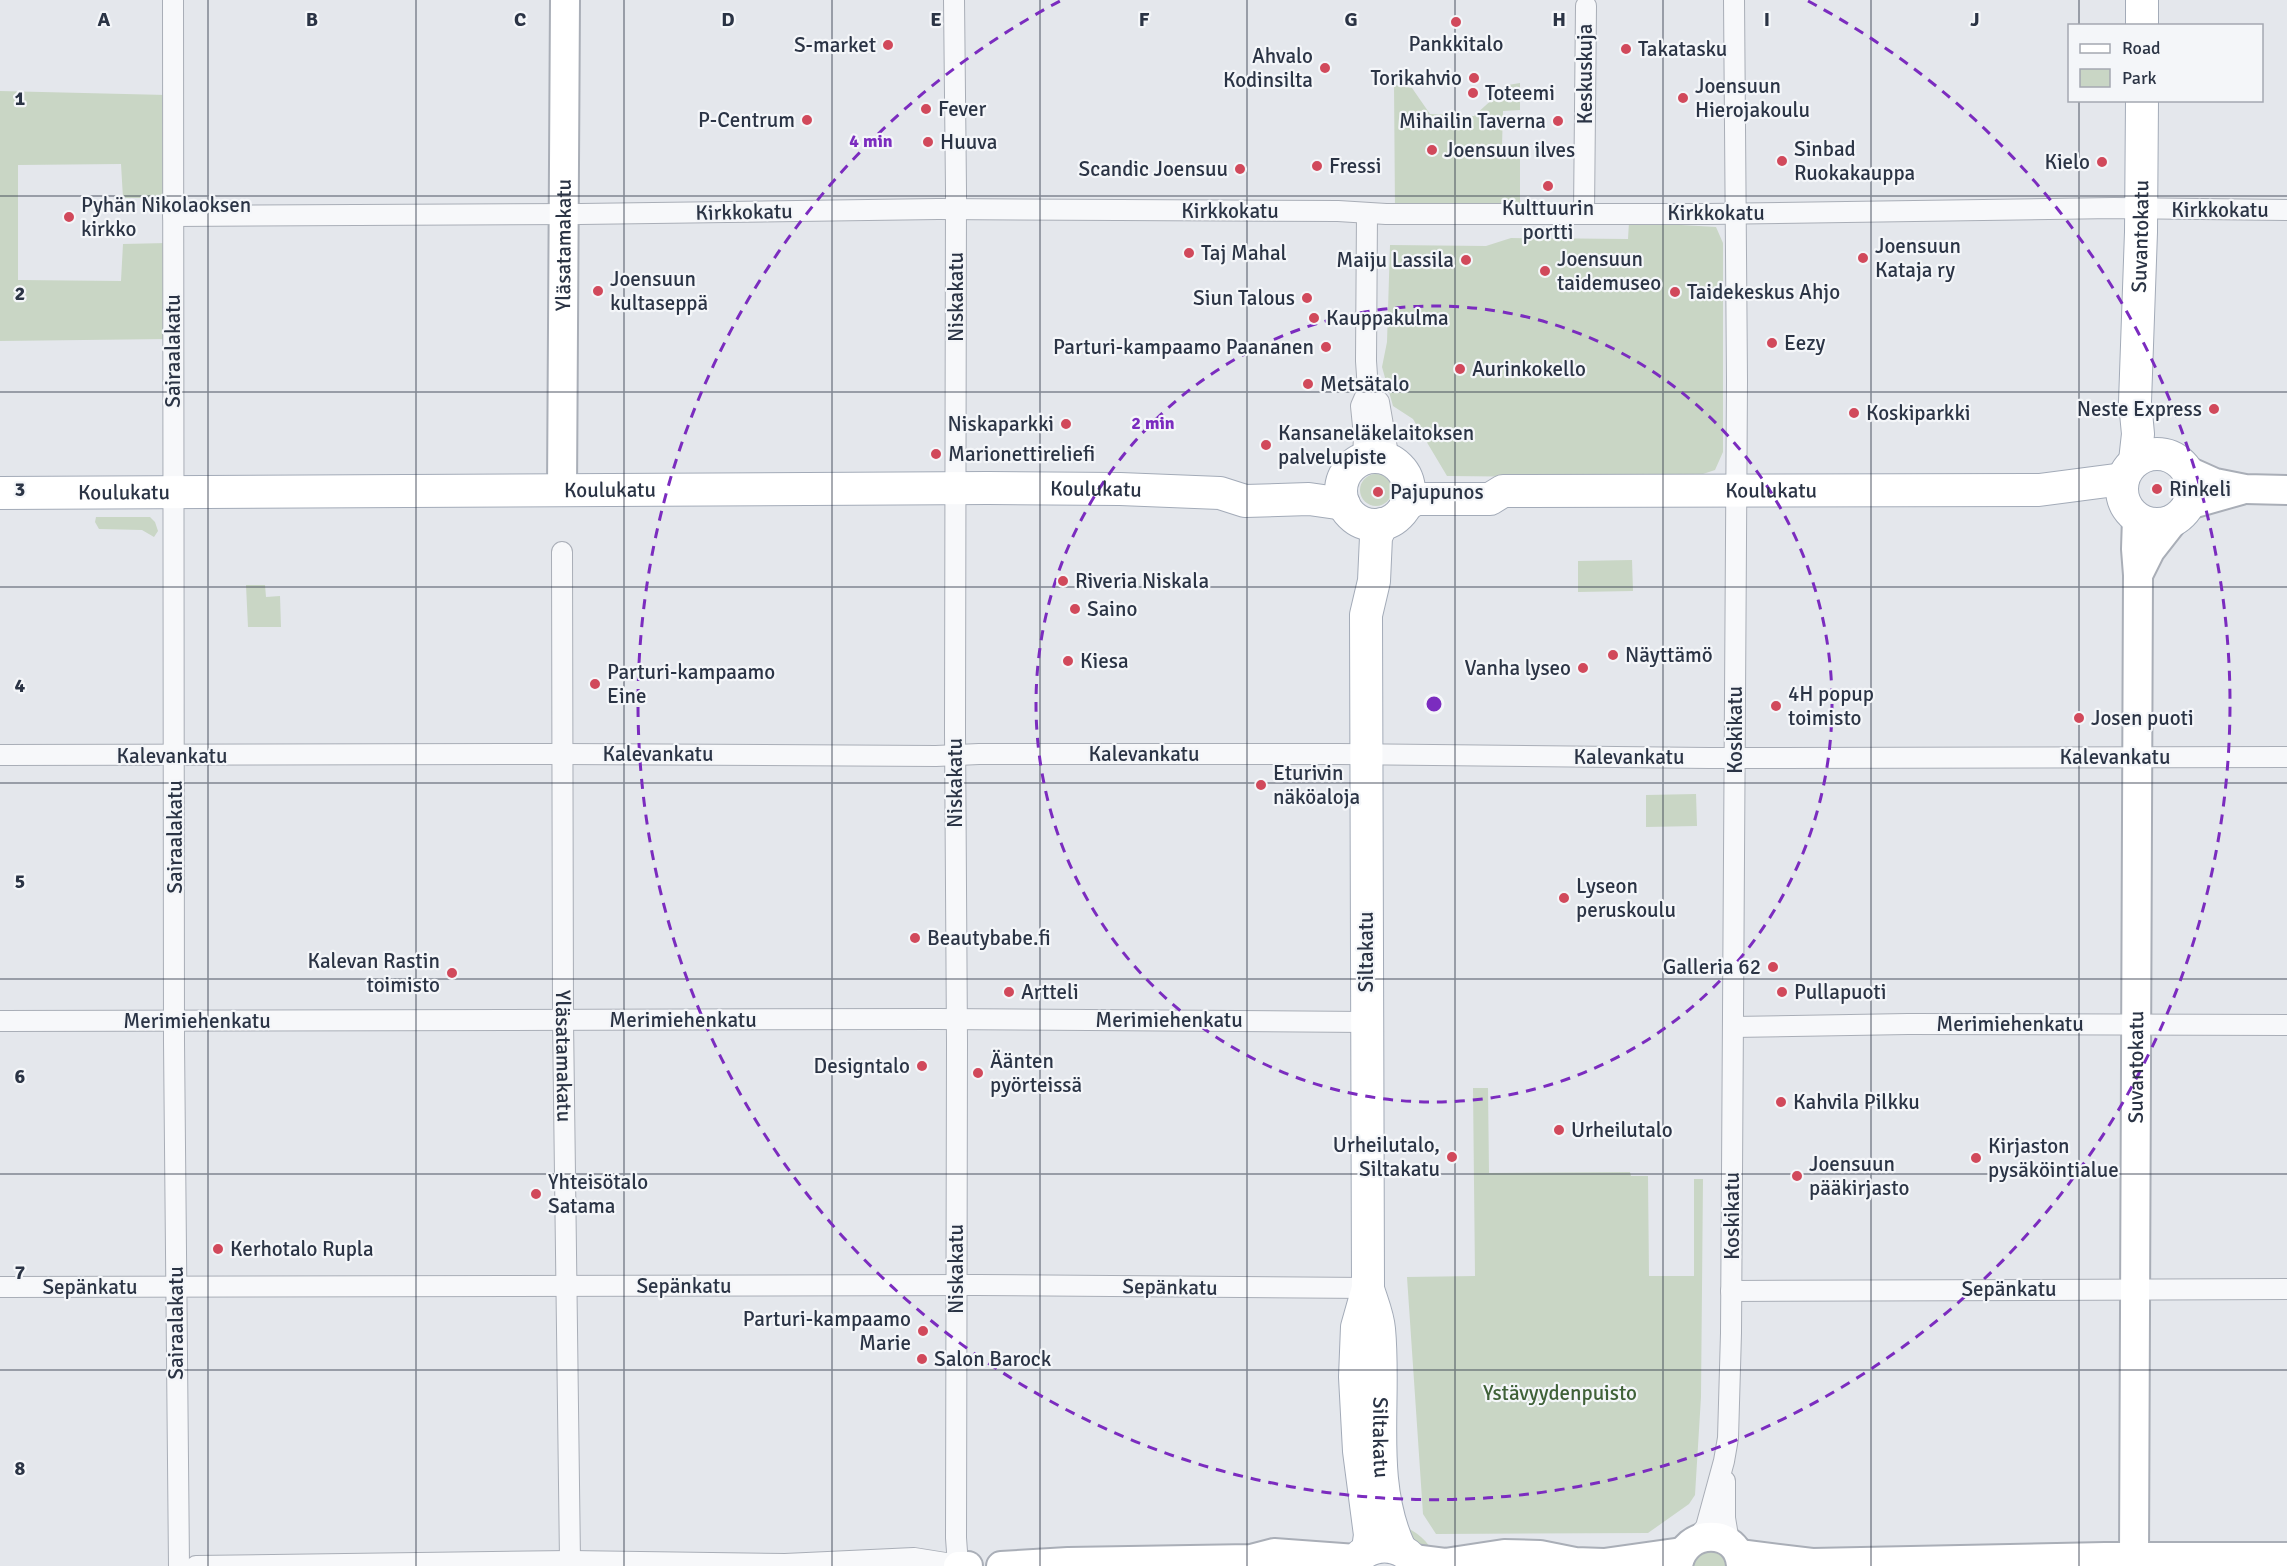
<svg xmlns="http://www.w3.org/2000/svg" width="2287" height="1566" font-family="Signika,sans-serif">
  <rect width="100%" height="100%" fill="#e4e7ec"/>
  <g fill="#c9d6c5">
    <polygon points="1520,83 1520,110 1503,111 1502,146 1520,146 1520,211 1395,210 1394,85 1412,88 1430,114 1474,116 1508,85"/>
    <polygon points="0,91 167,95 168,198 123,198 121,164 18,165 18,280 121,281 123,244 167,243 167,339 0,341"/>
    <polygon points="1629,222 1716,227 1723,243 1723,452 1715,470 1691,478 1447,476 1413,419 1393,406 1382,367 1387,342 1390,245 1486,246 1511,238 1628,239"/>
    <circle cx="1376" cy="490" r="16"/>
    <polygon points="96,517 150,517 155,522 158,531 154,537 142,530 99,529 95,522"/>
    <polygon points="1632,560 1633,591 1578,592 1578,561"/>
    <polygon points="246,585 265,585 266,597 280,596 281,627 248,627"/>
    <polygon points="1696,794 1697,826 1646,827 1646,795"/>
    <polygon points="1473,1088 1488,1088 1489,1173 1630,1172 1631,1176 1648,1176 1649,1276 1694,1276 1694,1179 1703,1179 1701,1397 1695,1495 1689,1504 1648,1533 1436,1534 1423,1514 1407,1277 1475,1276"/>
    <path d="M1398,1523C1416,1532 1428,1539 1435,1557H1424Z"/>
    <polygon points="1696,1551 1722,1551 1730,1566 1688,1566"/>
  </g>
  <g fill="none" stroke-linecap="round" stroke-linejoin="round">
    <defs>
      <g id="street">
        <polyline points="173,0 174,1042 179,1566"/>
        <polyline points="1584,213 1586,6"/>
        <polyline points="173,216 580,214 938,209 1338,211 1386,214 1708,214 2114,208 2287,210"/>
        <polyline points="1368,390 1379,402 1389,460"/>
        <polyline points="1363,459 1364,436 1361,406 1368,390 1366,361 1367,213"/>
        <path id="s1" d="M562,552L563,1021L570,1561"/>
        <polyline points="0,755 563,754 936,756 979,754 1340,754 1709,758 2287,757"/>
        <polyline points="0,1021 936,1019 1366,1022"/>
        <polyline points="1733,1027 1908,1024 2287,1025"/>
        <polyline points="0,1287 977,1285 1368,1288"/>
        <polyline points="1731,1291 2287,1289"/>
        <polyline points="1725,1481 1725,1518 1729,1542"/>
        <polyline points="1695,1540 1706,1527 1724,1461 1728,1438 1731,1333 1737,381 1734,0"/>
        <polyline points="196,1566 570,1561 785,1564 914,1558 958,1565 956,1538 957,1043 955,732 956,191 954,0"/>
      </g>
      <g id="secondary">
        <polyline points="2186,470 2215,483 2245,489 2287,490"/>
        <path id="s2" d="M562,491L565,0"/>
        <polyline points="2188,505 2241,490"/>
        <polyline points="2138,575 2150,551 2175,519"/>
        <polyline points="1739,1554 1812,1563 2105,1557 2287,1557"/>
        <path id="s3" d="M2134,1557L2138,575L2136,549L2137,518"/>
        <polyline points="1413,1559 1445,1563 1504,1554 1540,1555 1575,1562 1604,1563 1617,1566"/>
        <polyline points="1604,1563 1682,1552"/>
        <polyline points="958,1566 968,1566"/>
        <polyline points="1001,1566 1068,1562 1251,1559 1274,1553 1356,1559"/>
        <path d="M1678,1566C1684,1527 1739,1527 1741,1566"/>
      </g>
      <g id="primary">
        <polyline points="2142,0 2142,26"/>
        <circle cx="2157" cy="489" r="35"/>
        <circle cx="1375" cy="491" r="34"/>
        <path id="s4" d="M2135,461L2138,434L2135,402L2141,232L2142,100"/>
        <path id="s5" d="M0,493L988,488L1120,489L1220,493L1245,501L1309,499L1344,504"/>
        <path id="s6" d="M1406,505L1416,499H1490L1503,491L2039,490L2123,479"/>
        <path id="s7" d="M1368,1289C1372,1302 1378,1316 1379,1329C1386,1402 1368,1481 1400,1549"/>
        <polyline points="1368,1549 1370,1535 1359,1451 1355,1377 1357,1327 1368,1288 1366,615 1374,581 1376,537 1382,524"/>
        <path d="M1352,1566C1367,1540 1402,1540 1417,1566"/>
      </g>
    </defs>
    <use href="#street" stroke="#a9aeb7" stroke-width="22"/>
    <use href="#secondary" stroke="#a9aeb7" stroke-width="32"/>
    <use href="#primary" stroke="#a3abb8" stroke-width="34"/>
    <use href="#street" stroke="#f7f8fa" stroke-width="20"/>
    <use href="#secondary" stroke="#fff" stroke-width="28"/>
    <use href="#primary" stroke="#fff" stroke-width="32"/>
  </g>
  <path fill="none" stroke="#2b3445" stroke-width="1.5" stroke-opacity="0.55" d="M208,0V1566M416,0V1566M624,0V1566M832,0V1566M1040,0V1566M1247,0V1566M1455,0V1566M1663,0V1566M1871,0V1566M2079,0V26M2079,100V1566M0,196H2287M0,392H2287M0,587H2287M0,783H2287M0,979H2287M0,1174H2287M0,1370H2287"/>
  <g fill="none" stroke="#7b2cbf" stroke-width="3" stroke-dasharray="10 8">
    <circle cx="1434" cy="704" r="398"/>
    <path d="M1808 1A796 796 0 1 1 1060 1"/>
  </g>
  <g fill="#d1495b" stroke="#f4f6f9" stroke-width="2">
    <circle cx="1456" cy="22" r="6"/>
    <circle cx="888" cy="45" r="6"/>
    <circle cx="1626" cy="49" r="6"/>
    <circle cx="1325" cy="68" r="6"/>
    <circle cx="1474" cy="78" r="6"/>
    <circle cx="1473" cy="93" r="6"/>
    <circle cx="1683" cy="98" r="6"/>
    <circle cx="926" cy="109" r="6"/>
    <circle cx="807" cy="120" r="6"/>
    <circle cx="1558" cy="121" r="6"/>
    <circle cx="928" cy="142" r="6"/>
    <circle cx="1432" cy="150" r="6"/>
    <circle cx="1782" cy="161" r="6"/>
    <circle cx="2102" cy="162" r="6"/>
    <circle cx="1317" cy="166" r="6"/>
    <circle cx="1240" cy="169" r="6"/>
    <circle cx="1548" cy="186" r="6"/>
    <circle cx="69" cy="217" r="6"/>
    <circle cx="1189" cy="253" r="6"/>
    <circle cx="1863" cy="258" r="6"/>
    <circle cx="1466" cy="260" r="6"/>
    <circle cx="1545" cy="271" r="6"/>
    <circle cx="598" cy="291" r="6"/>
    <circle cx="1675" cy="292" r="6"/>
    <circle cx="1307" cy="298" r="6"/>
    <circle cx="1314" cy="318" r="6"/>
    <circle cx="1772" cy="343" r="6"/>
    <circle cx="1326" cy="347" r="6"/>
    <circle cx="1460" cy="369" r="6"/>
    <circle cx="1308" cy="384" r="6"/>
    <circle cx="2214" cy="409" r="6"/>
    <circle cx="1854" cy="413" r="6"/>
    <circle cx="1066" cy="424" r="6"/>
    <circle cx="1266" cy="445" r="6"/>
    <circle cx="936" cy="454" r="6"/>
    <circle cx="2157" cy="489" r="6"/>
    <circle cx="1378" cy="492" r="6"/>
    <circle cx="1063" cy="581" r="6"/>
    <circle cx="1075" cy="609" r="6"/>
    <circle cx="1613" cy="655" r="6"/>
    <circle cx="1068" cy="661" r="6"/>
    <circle cx="1583" cy="668" r="6"/>
    <circle cx="595" cy="684" r="6"/>
    <circle cx="1776" cy="706" r="6"/>
    <circle cx="2079" cy="718" r="6"/>
    <circle cx="1261" cy="785" r="6"/>
    <circle cx="1564" cy="898" r="6"/>
    <circle cx="915" cy="938" r="6"/>
    <circle cx="1773" cy="967" r="6"/>
    <circle cx="452" cy="973" r="6"/>
    <circle cx="1009" cy="992" r="6"/>
    <circle cx="1782" cy="992" r="6"/>
    <circle cx="922" cy="1066" r="6"/>
    <circle cx="978" cy="1073" r="6"/>
    <circle cx="1781" cy="1102" r="6"/>
    <circle cx="1559" cy="1130" r="6"/>
    <circle cx="1452" cy="1157" r="6"/>
    <circle cx="1976" cy="1158" r="6"/>
    <circle cx="1797" cy="1176" r="6"/>
    <circle cx="536" cy="1194" r="6"/>
    <circle cx="218" cy="1249" r="6"/>
    <circle cx="923" cy="1331" r="6"/>
    <circle cx="922" cy="1359" r="6"/>
  </g>
  <g text-anchor="middle" stroke-width="4.5" stroke-linejoin="round" paint-order="stroke">
    <g font-size="21" fill="#2b3445" stroke="#f4f6f9" text-anchor="start">
      <text x="1456" y="51" text-anchor="middle">Pankkitalo</text>
      <text x="876" y="52" text-anchor="end">S-market</text>
      <text x="1638" y="56">Takatasku</text>
      <text x="1313" y="63" text-anchor="end">Ahvalo<tspan x="1313" dy="24">Kodinsilta</tspan></text>
      <text x="1462" y="85" text-anchor="end">Torikahvio</text>
      <text x="1695" y="93">Joensuun<tspan x="1695" dy="24">Hierojakoulu</tspan></text>
      <text x="1485" y="100">Toteemi</text>
      <text x="938" y="116">Fever</text>
      <text x="795" y="127" text-anchor="end">P-Centrum</text>
      <text x="1546" y="128" text-anchor="end">Mihailin Taverna</text>
      <text x="940" y="149">Huuva</text>
      <text x="1794" y="156">Sinbad<tspan x="1794" dy="24">Ruokakauppa</tspan></text>
      <text x="1444" y="157">Joensuun ilves</text>
      <text x="2090" y="169" text-anchor="end">Kielo</text>
      <text x="1329" y="173">Fressi</text>
      <text x="1228" y="176" text-anchor="end">Scandic Joensuu</text>
      <text x="81" y="212">Pyhän Nikolaoksen<tspan x="81" dy="24">kirkko</tspan></text>
      <text x="1548" y="215" text-anchor="middle">Kulttuurin<tspan x="1548" dy="24">portti</tspan></text>
      <text x="1875" y="253">Joensuun<tspan x="1875" dy="24">Kataja ry</tspan></text>
      <text x="1201" y="260">Taj Mahal</text>
      <text x="1557" y="266">Joensuun<tspan x="1557" dy="24">taidemuseo</tspan></text>
      <text x="1454" y="267" text-anchor="end">Maiju Lassila</text>
      <text x="610" y="286">Joensuun<tspan x="610" dy="24">kultaseppä</tspan></text>
      <text x="1687" y="299">Taidekeskus Ahjo</text>
      <text x="1295" y="305" text-anchor="end">Siun Talous</text>
      <text x="1326" y="325">Kauppakulma</text>
      <text x="1784" y="350">Eezy</text>
      <text x="1314" y="354" text-anchor="end">Parturi-kampaamo Paananen</text>
      <text x="1472" y="376">Aurinkokello</text>
      <text x="1320" y="391">Metsätalo</text>
      <text x="2202" y="416" text-anchor="end">Neste Express</text>
      <text x="1866" y="420">Koskiparkki</text>
      <text x="1054" y="431" text-anchor="end">Niskaparkki</text>
      <text x="1278" y="440">Kansaneläkelaitoksen<tspan x="1278" dy="24">palvelupiste</tspan></text>
      <text x="948" y="461">Marionettireliefi</text>
      <text x="2169" y="496">Rinkeli</text>
      <text x="1390" y="499">Pajupunos</text>
      <text x="1075" y="588">Riveria Niskala</text>
      <text x="1087" y="616">Saino</text>
      <text x="1625" y="662">Näyttämö</text>
      <text x="1080" y="668">Kiesa</text>
      <text x="1571" y="675" text-anchor="end">Vanha lyseo</text>
      <text x="607" y="679">Parturi-kampaamo<tspan x="607" dy="24">Eine</tspan></text>
      <text x="1788" y="701">4H popup<tspan x="1788" dy="24">toimisto</tspan></text>
      <text x="2091" y="725">Josen puoti</text>
      <text x="1273" y="780">Eturivin<tspan x="1273" dy="24">näköaloja</tspan></text>
      <text x="1576" y="893">Lyseon<tspan x="1576" dy="24">peruskoulu</tspan></text>
      <text x="927" y="945">Beautybabe.fi</text>
      <text x="440" y="968" text-anchor="end">Kalevan Rastin<tspan x="440" dy="24">toimisto</tspan></text>
      <text x="1761" y="974" text-anchor="end">Galleria 62</text>
      <text x="1021" y="999">Artteli</text>
      <text x="1794" y="999">Pullapuoti</text>
      <text x="990" y="1068">Äänten<tspan x="990" dy="24">pyörteissä</tspan></text>
      <text x="910" y="1073" text-anchor="end">Designtalo</text>
      <text x="1793" y="1109">Kahvila Pilkku</text>
      <text x="1571" y="1137">Urheilutalo</text>
      <text x="1440" y="1152" text-anchor="end">Urheilutalo,<tspan x="1440" dy="24">Siltakatu</tspan></text>
      <text x="1988" y="1153">Kirjaston<tspan x="1988" dy="24">pysäköintialue</tspan></text>
      <text x="1809" y="1171">Joensuun<tspan x="1809" dy="24">pääkirjasto</tspan></text>
      <text x="548" y="1189">Yhteisötalo<tspan x="548" dy="24">Satama</tspan></text>
      <text x="230" y="1256">Kerhotalo Rupla</text>
      <text x="911" y="1326" text-anchor="end">Parturi-kampaamo<tspan x="911" dy="24">Marie</tspan></text>
      <text x="934" y="1366">Salon Barock</text>
    </g>
    <g font-size="21" fill="#2b3445" stroke="#f4f6f9">
      <text transform="translate(1585 74) rotate(-90)" y="7">Keskuskuja</text>
      <text x="2220" y="217">Kirkkokatu</text>
      <text x="1230" y="218">Kirkkokatu</text>
      <text transform="translate(744 212) rotate(-1)" y="7">Kirkkokatu</text>
      <text x="1716" y="220">Kirkkokatu</text>
      <text dy="7" stroke="none"><textPath href="#s4" startOffset="225">Suvantokatu</textPath></text>
      <text dy="7" stroke="none"><textPath href="#s2" startOffset="246">Yläsatamakatu</textPath></text>
      <text transform="translate(956 297) rotate(-90)" y="7">Niskakatu</text>
      <text transform="translate(173 351) rotate(-90)" y="7">Sairaalakatu</text>
      <text dy="7" stroke="none"><textPath href="#s5" startOffset="1096">Koulukatu</textPath></text>
      <text dy="7" stroke="none"><textPath href="#s5" startOffset="610">Koulukatu</textPath></text>
      <text dy="7" stroke="none"><textPath href="#s6" startOffset="369">Koulukatu</textPath></text>
      <text dy="7" stroke="none"><textPath href="#s5" startOffset="124">Koulukatu</textPath></text>
      <text transform="translate(1735 730) rotate(-90)" y="7">Koskikatu</text>
      <text x="658" y="761">Kalevankatu</text>
      <text x="1144" y="761">Kalevankatu</text>
      <text x="172" y="763">Kalevankatu</text>
      <text x="1629" y="764">Kalevankatu</text>
      <text x="2115" y="764">Kalevankatu</text>
      <text transform="translate(955 783) rotate(-90)" y="7">Niskakatu</text>
      <text transform="translate(175 837) rotate(-90)" y="7">Sairaalakatu</text>
      <text transform="translate(1366 952) rotate(-90)" y="7">Siltakatu</text>
      <text x="683" y="1027">Merimiehenkatu</text>
      <text x="1169" y="1027">Merimiehenkatu</text>
      <text x="197" y="1028">Merimiehenkatu</text>
      <text x="2010" y="1031">Merimiehenkatu</text>
      <text dy="7" stroke="none"><textPath href="#s1" startOffset="504">Yläsatamakatu</textPath></text>
      <text dy="7" stroke="none"><textPath href="#s3" startOffset="490">Suvantokatu</textPath></text>
      <text transform="translate(1732 1216) rotate(-90)" y="7">Koskikatu</text>
      <text transform="translate(956 1269) rotate(-90)" y="7">Niskakatu</text>
      <text x="684" y="1293">Sepänkatu</text>
      <text x="90" y="1294">Sepänkatu</text>
      <text transform="translate(1170 1287) rotate(1)" y="7">Sepänkatu</text>
      <text x="2009" y="1296">Sepänkatu</text>
      <text transform="translate(176 1323) rotate(-90)" y="7">Sairaalakatu</text>
      <text dy="7" stroke="none"><textPath href="#s7" startOffset="150">Siltakatu</textPath></text>
    </g>
    <g font-size="21" fill="#3f6138" stroke="#f4f6f9">
      <text x="1560" y="1400">Ystävyydenpuisto</text>
    </g>
  </g>
  <g font-size="20" text-anchor="middle" font-weight="bold" fill="#2b3445" stroke="#f4f6f9" stroke-width="4.5" stroke-linejoin="round" paint-order="stroke">
    <text x="104" y="26">A</text>
    <text x="312" y="26">B</text>
    <text x="520" y="26">C</text>
    <text x="728" y="26">D</text>
    <text x="936" y="26">E</text>
    <text x="1144" y="26">F</text>
    <text x="1351" y="26">G</text>
    <text x="1559" y="26">H</text>
    <text x="1767" y="26">I</text>
    <text x="1975" y="26">J</text>
    <text x="20" y="105">1</text>
    <text x="20" y="300">2</text>
    <text x="20" y="496">3</text>
    <text x="20" y="692">4</text>
    <text x="20" y="888">5</text>
    <text x="20" y="1083">6</text>
    <text x="20" y="1279">7</text>
    <text x="20" y="1475">8</text>
  </g>
  <circle cx="1434" cy="704" r="9" fill="#7b2cbf" stroke="#f4f6f9" stroke-width="3"/>
  <g font-size="18" text-anchor="middle" font-weight="bold" fill="#7b2cbf" stroke="#f4f6f9" stroke-width="4.5" stroke-linejoin="round" paint-order="stroke">
    <text x="871" y="147">4 min</text>
    <text x="1153" y="429">2 min</text>
  </g>
  <rect x="2068" y="24" width="195" height="78" fill="#f4f6f9" stroke="#a4a8b1" stroke-width="1.5"/>
  <rect x="2080" y="44" width="30" height="9" fill="#ffffff" stroke="#a4a8b1" stroke-width="1.5"/>
  <text x="2122" y="54" font-size="18" fill="#2b3445">Road</text>
  <rect x="2080" y="69" width="30" height="18" fill="#c9d6c5" stroke="#a4a8b1" stroke-width="1.5"/>
  <text x="2122" y="84" font-size="18" fill="#2b3445">Park</text>
</svg>
